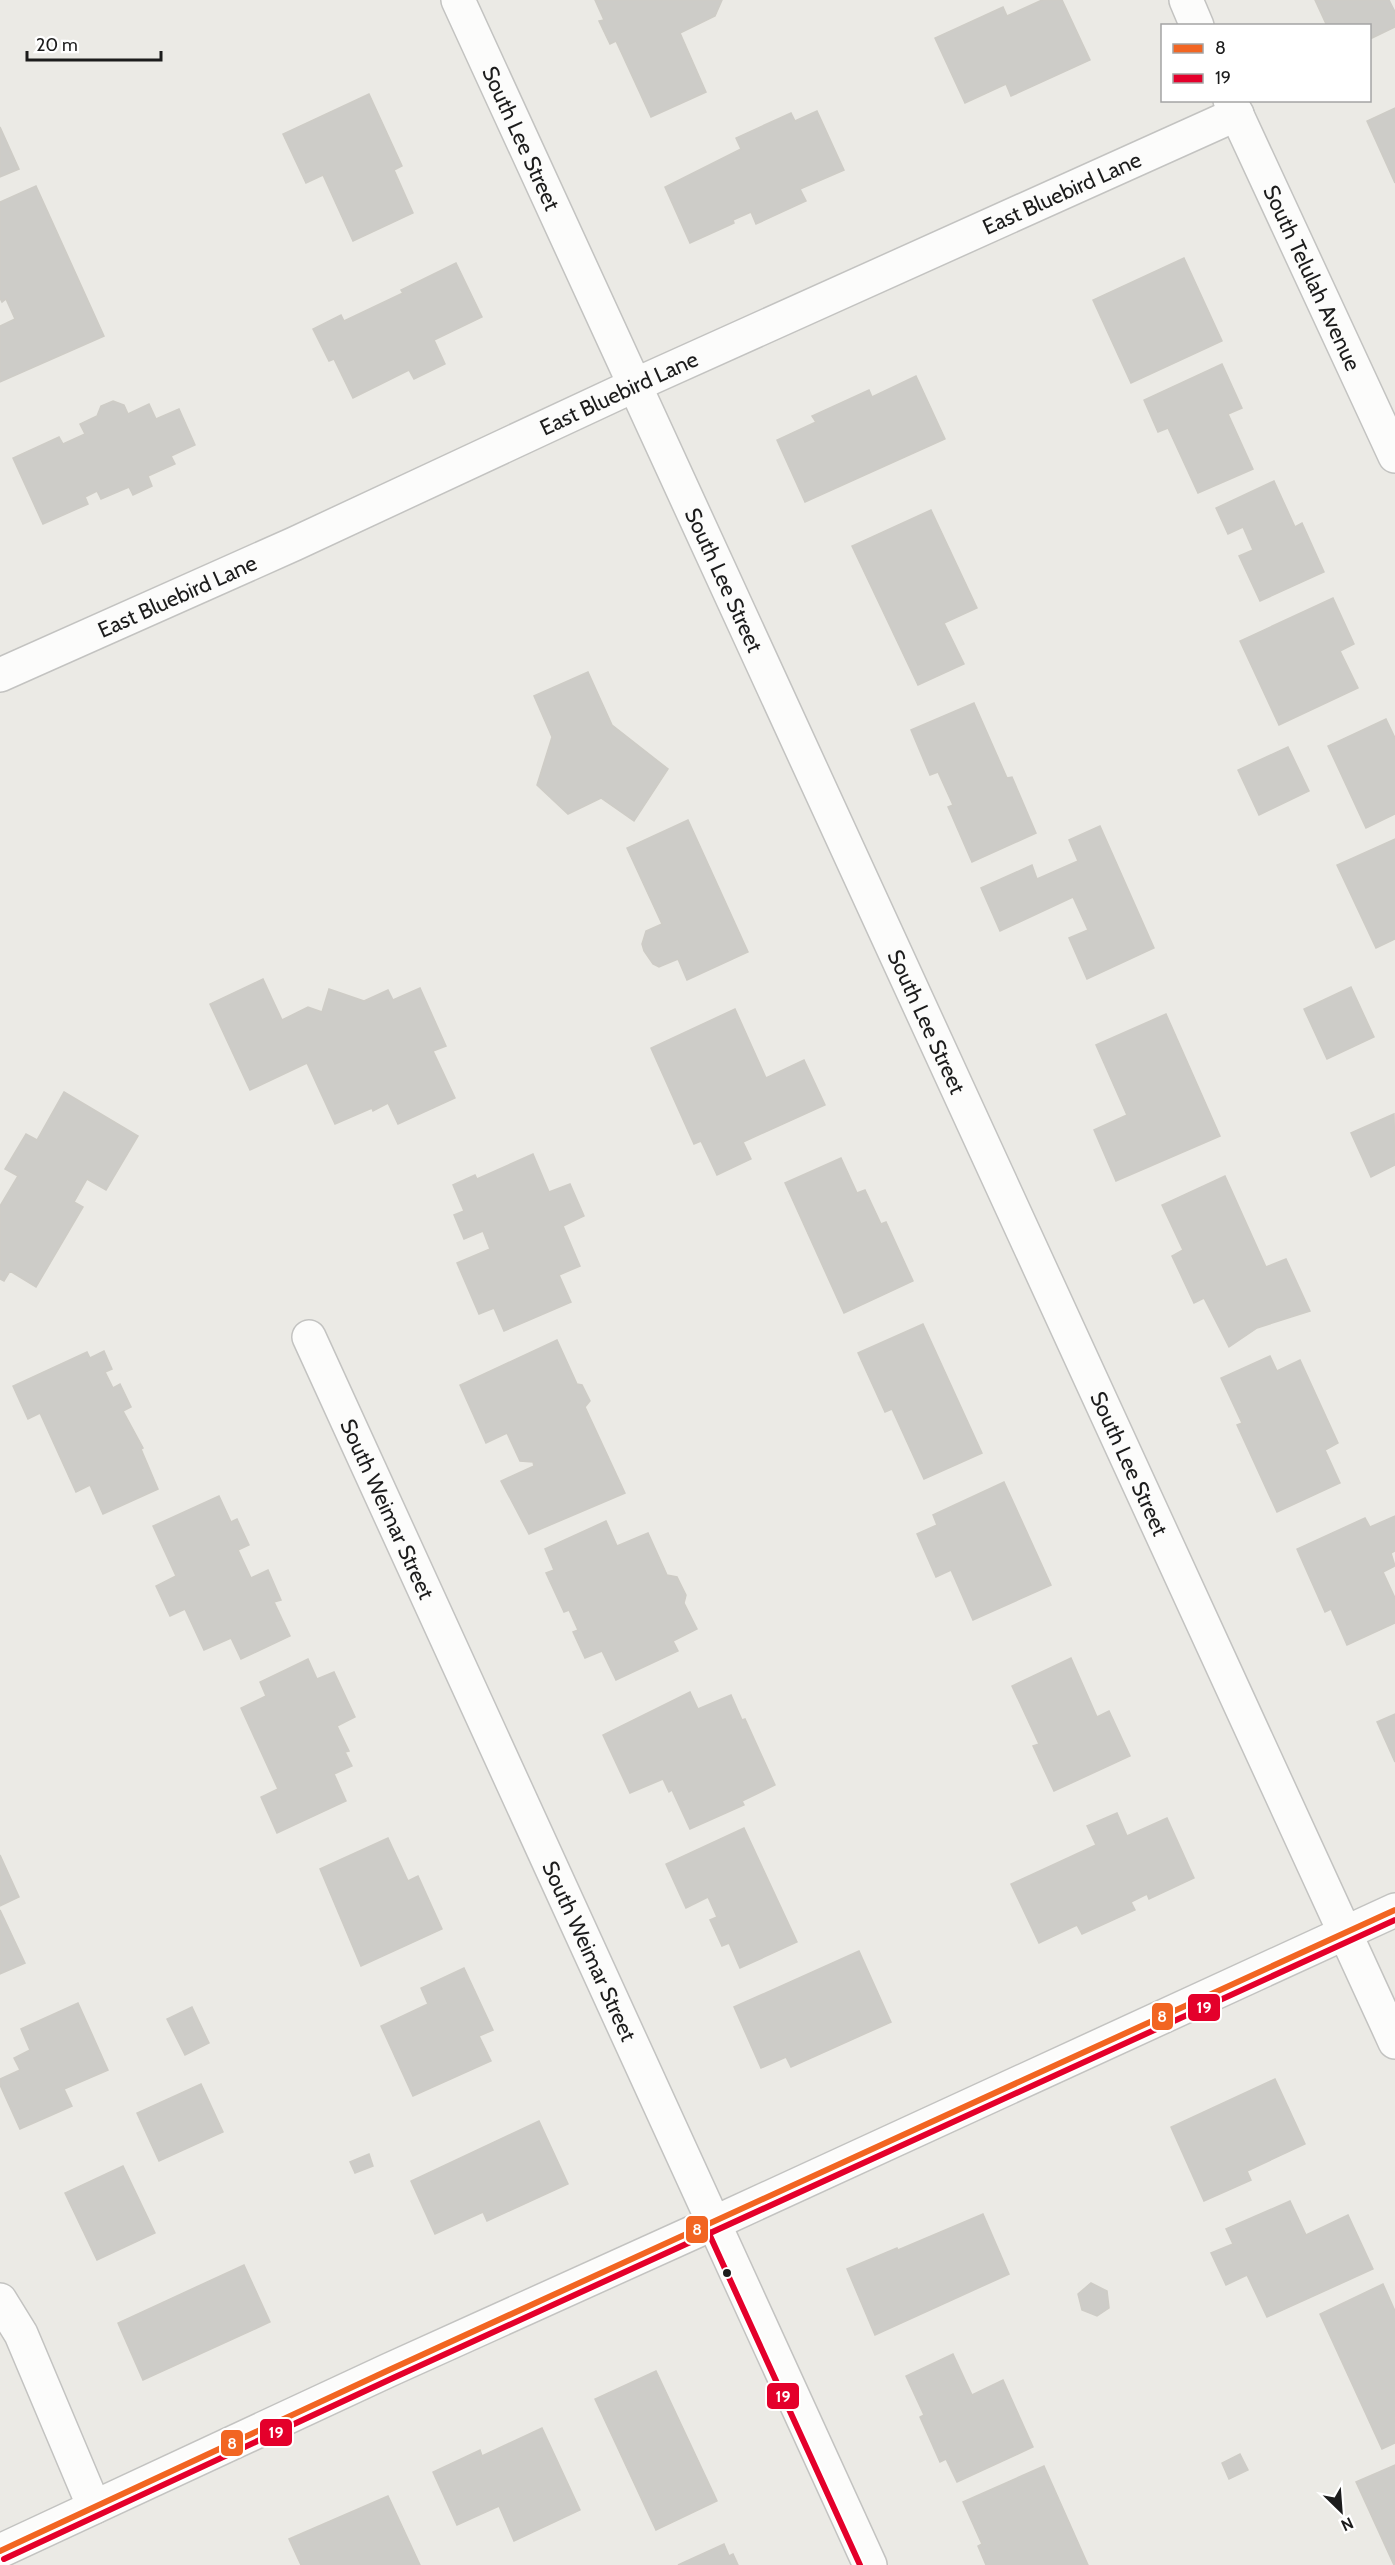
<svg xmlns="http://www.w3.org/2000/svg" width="1395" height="2565" font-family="Cabin,sans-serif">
  <rect width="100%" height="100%" fill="#ebeae5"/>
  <g fill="#cdccc8" stroke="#ceccc6" stroke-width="1.5">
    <polygon points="595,0 722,0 715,16 680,33 706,92 651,117 616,41 610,44 599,21 604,20"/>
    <polygon points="1042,0 1062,0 1090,60 1011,96 1006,84 965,103 935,38 1003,7 1007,16"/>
    <polygon points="1315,0 1389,0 1395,12 1395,27 1370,39 1370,26 1327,26"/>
    <polygon points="369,94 402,166 394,170 413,213 353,241 323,175 306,183 283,134"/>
    <polygon points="1395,108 1395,183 1367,121"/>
    <polygon points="817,111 844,170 800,189 806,201 756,224 751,212 733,220 734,223 690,243 665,187 741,149 736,138 791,113 795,121"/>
    <polygon points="0,127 19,169 0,177"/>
    <polygon points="36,186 104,336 0,382 0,326 15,319 6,299 2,302 0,298 0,202"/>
    <polygon points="1184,258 1222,341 1131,383 1093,300"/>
    <polygon points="456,263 482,317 434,340 445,364 414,379 409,370 353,398 334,359 329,361 313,329 341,315 344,321 403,293 401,290"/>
    <polygon points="1222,364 1242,408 1228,414 1253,469 1198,493 1168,428 1158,432 1144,400"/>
    <polygon points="916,376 945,439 805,502 777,440 816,422 812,416 869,390 872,397"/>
    <polygon points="113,401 124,405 128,414 149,404 156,419 179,409 195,445 171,456 175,464 148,476 152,486 133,495 129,487 101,499 97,491 85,497 88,504 43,524 13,458 59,437 63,444 85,434 80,424 97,416 101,406"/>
    <polygon points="1274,481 1295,527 1302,523 1324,572 1260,601 1239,556 1253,550 1243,527 1228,534 1216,508"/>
    <polygon points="931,510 977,608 944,623 964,664 918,685 852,546"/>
    <polygon points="1333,598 1354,644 1340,651 1358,688 1279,725 1240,641"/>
    <polygon points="588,672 612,725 668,769 634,821 601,798 568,814 537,785 552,737 534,696"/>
    <polygon points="974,703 1007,778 1012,777 1036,833 972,862 948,807 953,805 938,772 930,775 911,730"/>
    <polygon points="1386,719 1395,738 1395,814 1366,828 1328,746"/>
    <polygon points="1288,747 1309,791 1259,815 1238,770"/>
    <polygon points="688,820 748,952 687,980 678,959 659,967 653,964 644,951 642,944 646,931 662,924 627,848"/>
    <polygon points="1100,826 1154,948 1087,979 1069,938 1088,930 1073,897 1000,931 981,888 1032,865 1037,879 1078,861 1069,840"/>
    <polygon points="1395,839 1395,939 1376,948 1337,865"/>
    <polygon points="263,979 282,1020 308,1007 322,1012 329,989 364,1001 388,990 393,1000 420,988 446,1046 433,1051 455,1098 398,1124 388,1103 373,1111 372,1108 335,1124 307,1063 250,1090 210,1004"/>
    <polygon points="1351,987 1374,1037 1327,1059 1304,1009"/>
    <polygon points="735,1009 766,1078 804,1060 825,1105 743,1142 751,1159 717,1175 701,1141 694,1144 651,1048"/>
    <polygon points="1166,1014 1220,1136 1116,1181 1094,1130 1127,1115 1096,1045"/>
    <polygon points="64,1092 138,1136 106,1190 87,1179 74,1202 83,1207 36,1287 10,1271 4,1281 0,1279 0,1206 18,1176 5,1169 26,1134 37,1140"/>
    <polygon points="1394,1114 1395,1165 1371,1177 1351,1133"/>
    <polygon points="533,1154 549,1192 570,1184 584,1216 563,1226 580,1266 559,1275 571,1302 504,1331 494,1308 479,1314 457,1263 490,1249 483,1231 464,1239 454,1215 464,1211 453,1185 475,1175 477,1179"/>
    <polygon points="841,1158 857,1193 865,1190 881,1224 886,1222 913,1281 844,1313 785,1183"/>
    <polygon points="1225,1176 1266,1267 1286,1259 1310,1311 1257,1328 1229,1347 1204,1298 1194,1303 1172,1256 1183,1250 1162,1205"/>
    <polygon points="923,1324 982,1453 924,1479 892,1409 885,1412 858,1353"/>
    <polygon points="557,1340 577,1384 582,1385 590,1401 585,1407 625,1493 529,1534 501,1481 534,1466 533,1462 520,1461 507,1433 486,1443 460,1385"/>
    <polygon points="104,1351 112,1369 105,1372 113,1388 120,1384 131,1407 123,1411 143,1448 141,1449 158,1489 103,1514 90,1485 76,1492 40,1413 28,1419 13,1386 87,1352 90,1358"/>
    <polygon points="1270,1356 1277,1371 1300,1360 1338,1443 1325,1450 1340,1483 1277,1512 1237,1425 1242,1423 1221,1378"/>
    <polygon points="1004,1482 1051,1585 973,1620 951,1570 936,1577 917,1534 937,1525 933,1515"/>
    <polygon points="219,1496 231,1522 237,1519 249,1545 238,1550 251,1578 268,1570 281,1600 274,1602 290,1636 241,1659 231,1638 204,1650 185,1609 170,1616 156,1586 176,1576 153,1526"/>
    <polygon points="1395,1516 1395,1551 1391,1553 1395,1566 1383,1572 1395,1598 1395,1623 1347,1645 1331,1609 1325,1612 1297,1549 1365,1518 1370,1527"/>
    <polygon points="606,1521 617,1546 648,1533 667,1575 677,1577 686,1595 684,1603 697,1629 673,1641 678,1651 616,1680 602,1651 585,1658 573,1632 578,1630 569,1610 564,1612 546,1573 554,1570 545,1549"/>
    <polygon points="1071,1658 1097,1717 1109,1711 1130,1756 1054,1791 1033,1746 1039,1744 1012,1686"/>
    <polygon points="308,1659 317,1679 334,1672 355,1717 337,1726 349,1751 345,1752 352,1766 334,1774 346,1801 277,1833 261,1797 278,1789 241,1708 266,1696 260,1682"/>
    <polygon points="690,1692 698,1709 731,1695 742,1720 745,1719 775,1785 742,1801 744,1805 690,1829 672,1790 669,1792 663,1779 630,1793 603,1735"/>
    <polygon points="1395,1714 1395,1762 1377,1722"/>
    <polygon points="1117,1813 1127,1836 1167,1818 1194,1878 1149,1899 1147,1894 1131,1902 1135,1910 1082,1934 1077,1925 1039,1943 1011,1884 1096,1845 1087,1826"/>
    <polygon points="744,1828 797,1942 740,1968 729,1943 722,1946 710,1920 717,1917 708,1897 686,1908 666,1864"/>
    <polygon points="388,1838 408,1881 418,1876 442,1929 361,1966 320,1869"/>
    <polygon points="0,1855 19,1897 0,1906"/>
    <polygon points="0,1910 25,1963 0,1974"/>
    <polygon points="859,1951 891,2022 791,2067 786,2057 761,2068 734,2007"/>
    <polygon points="464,1968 493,2030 479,2036 491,2061 413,2096 381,2026 428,2004 421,1988"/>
    <polygon points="78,2003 108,2070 64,2089 72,2106 20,2129 0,2085 0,2079 20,2070 14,2058 30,2050 21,2029"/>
    <polygon points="192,2007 209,2043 185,2055 167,2019"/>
    <polygon points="1275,2079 1305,2144 1247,2171 1251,2180 1204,2201 1171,2127"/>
    <polygon points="201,2084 223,2132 159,2161 137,2113"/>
    <polygon points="539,2121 568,2184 487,2221 483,2212 435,2234 411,2181"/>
    <polygon points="369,2154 373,2166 355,2173 350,2162"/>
    <polygon points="123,2166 155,2233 97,2260 65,2193"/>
    <polygon points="1290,2201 1306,2235 1348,2215 1373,2269 1267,2317 1247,2275 1226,2285 1211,2253 1233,2244 1226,2229"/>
    <polygon points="983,2214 1009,2274 875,2335 847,2269 897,2248 898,2250"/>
    <polygon points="244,2265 270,2322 143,2380 118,2323"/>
    <polygon points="1091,2283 1107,2291 1109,2308 1097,2316 1082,2310 1078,2294"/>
    <polygon points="1383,2284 1395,2311 1395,2443 1382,2449 1320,2314"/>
    <polygon points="953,2354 972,2395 1003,2380 1033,2447 957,2482 946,2459 940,2462 920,2417 924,2415 906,2376"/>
    <polygon points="656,2371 717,2501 656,2530 595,2399"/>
    <polygon points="542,2428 580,2510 514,2541 499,2506 457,2525 433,2472 480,2450 482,2456"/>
    <polygon points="1240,2454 1248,2470 1229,2479 1222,2463"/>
    <polygon points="1395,2465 1395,2565 1394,2565 1356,2482"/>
    <polygon points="1044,2466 1088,2565 986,2565 978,2546 982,2544 963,2502"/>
    <polygon points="388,2496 420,2565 301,2565 289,2539"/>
    <polygon points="724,2544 729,2556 733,2554 738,2565 678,2565"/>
  </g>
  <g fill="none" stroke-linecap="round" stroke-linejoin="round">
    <defs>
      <g id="minor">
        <path id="s1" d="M458,0L1395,2042"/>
        <path id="s2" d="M0,675L294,544L635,385L1237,114"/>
        <path id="s3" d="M309,1337L870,2565"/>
        <polyline points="0,2300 21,2334 94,2507"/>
        <polyline points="0,2551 389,2370 714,2223 1395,1910"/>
      </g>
      <g id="tertiary">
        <polyline points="1186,0 1197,26"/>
        <path id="s4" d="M1230,100L1395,456"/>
      </g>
    </defs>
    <use href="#minor" stroke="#c3c3c1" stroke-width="36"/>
    <use href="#tertiary" stroke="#c3c3c1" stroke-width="36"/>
    <use href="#minor" stroke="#fcfcfb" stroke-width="33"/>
    <use href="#tertiary" stroke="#fcfcfb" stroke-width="33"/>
    <defs>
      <polyline id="bus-1" points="0,2551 389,2370 1395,1910"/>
      <g id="bus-2">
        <polyline points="706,2227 860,2565"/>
        <polyline points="4,2559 393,2378 1395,1920"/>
      </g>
    </defs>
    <use href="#bus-1" stroke="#fff" stroke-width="10"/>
    <use href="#bus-2" stroke="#fff" stroke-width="10"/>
    <use href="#bus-1" stroke="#f26522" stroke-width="6"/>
    <use href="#bus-2" stroke="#e4002b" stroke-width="6"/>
  </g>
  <circle fill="#1c1c1c" stroke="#fff" stroke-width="2" cx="727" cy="2273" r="5"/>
  <g text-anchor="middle" stroke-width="4.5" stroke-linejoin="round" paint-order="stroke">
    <g font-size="22" fill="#1c1c1c" stroke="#fff">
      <text dy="8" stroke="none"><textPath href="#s1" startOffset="152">South Lee Street</textPath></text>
      <text dy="8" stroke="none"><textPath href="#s2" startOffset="1166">East Bluebird Lane</textPath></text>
      <text dy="8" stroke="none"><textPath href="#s4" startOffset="196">South Telulah Avenue</textPath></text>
      <text dy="8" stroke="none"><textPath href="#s2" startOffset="680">East Bluebird Lane</textPath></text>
      <text dy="8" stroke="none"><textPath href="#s1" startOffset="638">South Lee Street</textPath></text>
      <text dy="8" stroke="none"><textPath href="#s2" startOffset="194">East Bluebird Lane</textPath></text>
      <text dy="8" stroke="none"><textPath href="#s1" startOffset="1124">South Lee Street</textPath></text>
      <text dy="8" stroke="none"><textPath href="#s1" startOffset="1610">South Lee Street</textPath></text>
      <text dy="8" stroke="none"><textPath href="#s3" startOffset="189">South Weimar Street</textPath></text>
      <text dy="8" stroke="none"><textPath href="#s3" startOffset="675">South Weimar Street</textPath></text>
    </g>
  </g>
  <g stroke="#fff" stroke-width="2">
    <rect x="1187" y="1993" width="34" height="29" rx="6" fill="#e4002b"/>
    <rect x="1151" y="2002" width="23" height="29" rx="6" fill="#f26522"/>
    <rect x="685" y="2215" width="24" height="29" rx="6" fill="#f26522"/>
    <rect x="766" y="2382" width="34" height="28" rx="6" fill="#e4002b"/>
    <rect x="259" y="2418" width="34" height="29" rx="6" fill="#e4002b"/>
    <rect x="220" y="2429" width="24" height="28" rx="6" fill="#f26522"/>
  </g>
  <g font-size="16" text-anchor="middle" font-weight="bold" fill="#fff">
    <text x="1204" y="2013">19</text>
    <text x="1162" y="2022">8</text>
    <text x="697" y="2235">8</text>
    <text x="783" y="2402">19</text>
    <text x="276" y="2438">19</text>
    <text x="232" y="2449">8</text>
  </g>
  <rect x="1161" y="24" width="210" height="78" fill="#ffffff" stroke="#a4a4a4" stroke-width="1.5"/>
  <rect x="1173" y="44" width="30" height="9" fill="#f26522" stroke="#a4a4a4" stroke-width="1.5"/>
  <text x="1215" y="54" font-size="18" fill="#1c1c1c">8</text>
  <rect x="1173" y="74" width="30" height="9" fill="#e4002b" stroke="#a4a4a4" stroke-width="1.5"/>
  <text x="1215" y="84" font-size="18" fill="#1c1c1c">19</text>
  <g transform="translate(1341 2511) rotate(155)" stroke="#ffffff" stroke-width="4.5" paint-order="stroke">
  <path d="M0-4.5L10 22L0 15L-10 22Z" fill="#1c1c1c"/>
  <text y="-9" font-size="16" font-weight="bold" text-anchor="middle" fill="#1c1c1c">N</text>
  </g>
  <path d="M27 51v9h134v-9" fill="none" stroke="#1c1c1c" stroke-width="3"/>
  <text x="36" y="51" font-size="18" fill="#1c1c1c" stroke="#ffffff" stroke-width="4.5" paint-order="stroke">20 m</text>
</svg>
